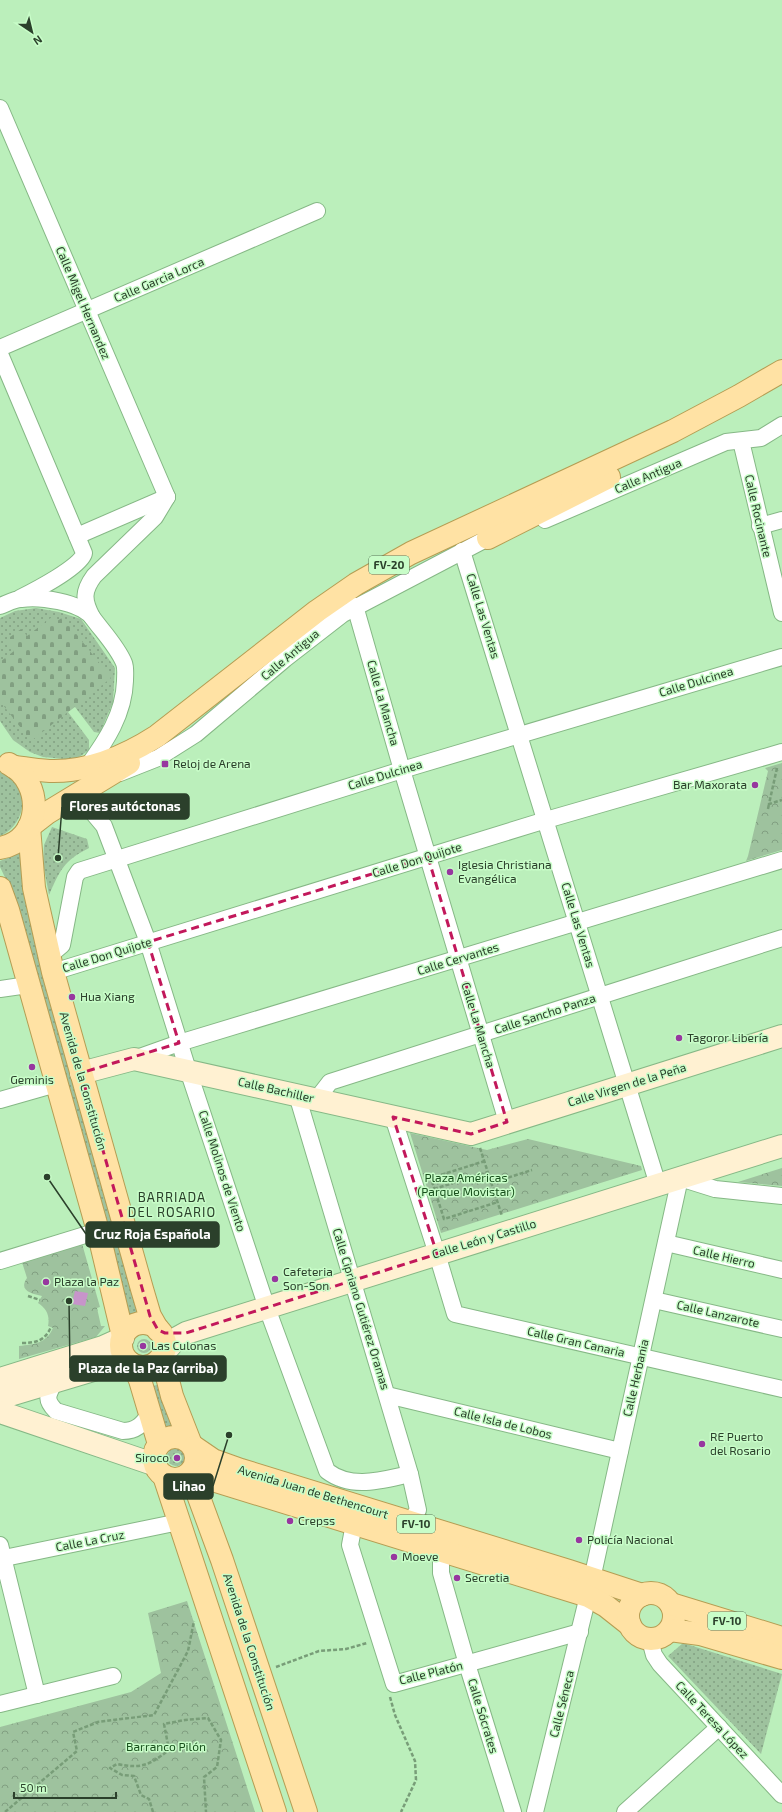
<svg xmlns="http://www.w3.org/2000/svg" width="782" height="1812" font-family="'Exo 2',sans-serif">
  <defs>
    <pattern id="grass-dots" width="8" height="8" patternUnits="userSpaceOnUse"><rect width="8" height="8" fill="#9ec29e"/><path d="M2 2h.1M6 6h.1" fill="none" stroke="#819f81" stroke-width="1.8" stroke-linecap="round"/></pattern>
    <pattern id="cemetery-stones" width="16" height="16" patternUnits="userSpaceOnUse"><rect width="16" height="16" fill="#9ec29e"/><path d="M2 7V4a2 2 0 0 1 4 0v3zM10 15v-3a2 2 0 0 1 4 0v3z" fill="#819f81"/></pattern>
    <pattern id="park-crowns" width="20" height="18" patternUnits="userSpaceOnUse"><rect width="20" height="18" fill="#9ec29e"/><path d="M2 6a3 3 0 1 1 6 0M12 15a3 3 0 1 1 6 0" fill="none" stroke="#819f81"/></pattern>
  </defs>
  <rect width="100%" height="100%" fill="#bbefbb"/>
  <g fill="url(#grass-dots)">
    <polygon points="36,608 59,612 81,619 115,668 113,702 100,733 94,732 75,707 68,712 89,740 89,750 75,760 43,757 30,752 13,740 0,721 0,618 15,611"/>
    <path d="M0,772C32,782 28,824 0,836Z"/>
    <path d="M52,827L87,839L89,848C63,861 60,871 49,895L43,863L44,845Z"/>
    <polygon points="20,853 142,1315 127,1320 12,892 0,867 0,861"/>
    <circle cx="144" cy="1346" r="7"/>
    <polygon points="159,1384 172,1427 164,1429 151,1387"/>
    <circle cx="176" cy="1457" r="9"/>
    <polygon points="683,1643 782,1674 761,1754 668,1656"/>
  </g>
  <polygon fill="url(#cemetery-stones)" points="52,617 56,622 63,617 111,678 31,741 0,701 0,662 14,651 6,640 21,629 27,636"/>
  <g fill="url(#park-crowns)">
    <polygon points="782,763 782,850 746,861 748,856 768,771 765,768"/>
    <polygon points="410,1133 487,1150 528,1139 641,1166 642,1170 441,1233"/>
    <polygon points="782,1168 782,1186 738,1182"/>
    <path d="M81,1240L100,1307L97,1308L101,1326H105L96,1337L19,1359V1346C34,1344 46,1344 53,1328L48,1326C50,1316 47,1309 38,1303L42,1296C32,1294 18,1291 27,1278L21,1259Z"/>
    <polygon points="187,1601 255,1812 0,1812 0,1727 131,1692 161,1673 148,1613"/>
  </g>
  <polygon fill="#c794ca" points="75,1291 88,1293 85,1306 72,1304"/>
  <g fill="none" stroke-linecap="round" stroke-linejoin="round">
    <defs>
      <g id="street">
        <polyline points="0,108 167,497"/>
        <polyline points="0,348 317,211"/>
        <path d="M0,354L84,553C83,566 32,592 20,598"/>
        <polyline points="741,441 782,613"/>
        <polyline points="545,520 726,442 761,438 782,425"/>
        <polyline points="760,526 782,520"/>
        <polyline points="77,536 167,497"/>
        <polyline points="462,551 658,1185"/>
        <path d="M0,606C6,604 14,599 21,599C40,596 79,602 92,617C102,631 117,646 124,663C126,668 125,675 125,681C124,714 106,741 87,767"/>
        <polyline points="355,606 402,770 507,1122"/>
        <path d="M92,617C83,600 83,591 94,576L155,517L167,497"/>
        <polyline points="120,773 158,758 196,734 285,659 343,614 488,538"/>
        <path d="M78,795L104,826L148,942L188,1070L267,1308L327,1471C352,1490 382,1480 410,1474"/>
        <polyline points="49,954 56,950 62,945 75,877 79,871 402,770 782,657"/>
        <polyline points="53,972 546,820 782,752"/>
        <polyline points="0,989 21,986 30,988"/>
        <polyline points="134,1059 179,1043 782,860"/>
        <polyline points="297,1095 410,1474 418,1510 410,1522"/>
        <polyline points="0,1100 56,1084"/>
        <polyline points="316,1100 330,1082 782,938"/>
        <polyline points="393,1117 437,1254 455,1314 782,1389"/>
        <polyline points="666,1243 782,1270"/>
        <polyline points="0,1261 98,1231"/>
        <polyline points="654,1300 782,1329"/>
        <path d="M55,1381C48,1395 44,1399 56,1411L123,1431C137,1431 142,1424 150,1414"/>
        <polyline points="387,1395 620,1451"/>
        <polyline points="354,1524 350,1545 394,1684 580,1632"/>
        <polyline points="0,1545 37,1695"/>
        <polyline points="441,1550 441,1573 467,1664 513,1812"/>
        <polyline points="0,1559 179,1522"/>
        <polyline points="592,1579 680,1178 715,1189 782,1196"/>
        <polyline points="650,1640 654,1655 660,1664 782,1795"/>
        <polyline points="0,1704 113,1676"/>
        <polyline points="535,1812 588,1596"/>
        <polyline points="625,1812 719,1727"/>
      </g>
      <g id="secondary">
        <polyline points="81,1073 134,1059 471,1134 782,1036"/>
        <polyline points="164,1353 177,1338 186,1333 782,1146"/>
        <polyline points="0,1379 103,1347 123,1338"/>
        <polyline points="0,1398 120,1362 130,1363"/>
        <polyline points="0,1412 156,1465"/>
      </g>
      <g id="primary">
        <polyline points="488,538 609,477"/>
        <path d="M14,767C27,768 41,771 54,771C92,771 126,756 157,736L317,611L356,584L411,553L673,431L739,396L782,371"/>
        <polyline points="29,827 47,813 129,763"/>
        <polyline points="29,827 34,888 53,972 142,1289 150,1316 158,1330"/>
        <path d="M0,848C42,841 45,782 9,764"/>
        <polyline points="0,888 8,910 98,1231 123,1336"/>
        <circle cx="143" cy="1345" r="22"/>
        <polyline points="162,1357 172,1396 190,1442"/>
        <polyline points="133,1365 140,1380 159,1444"/>
        <circle cx="175" cy="1458" r="21"/>
        <polyline points="194,1447 213,1460 241,1470 569,1571 642,1595"/>
        <polyline points="190,1473 588,1596 606,1606 630,1625"/>
        <polyline points="190,1473 222,1560 306,1812"/>
        <polyline points="164,1476 275,1812"/>
        <circle cx="651" cy="1616" r="23"/>
        <polyline points="671,1604 782,1638"/>
        <polyline points="670,1630 700,1634 782,1658"/>
      </g>
    </defs>
    <use href="#street" stroke="#86b886" stroke-width="18"/>
    <use href="#secondary" stroke="#86b886" stroke-width="24"/>
    <use href="#primary" stroke="#b59d53" stroke-width="24"/>
    <g stroke="#789d78" stroke-width="2.5" stroke-dasharray="4 2" stroke-linecap="butt">
      <polyline points="777,768 769,804 782,800"/>
      <polyline points="768,809 769,804"/>
      <polyline points="480,1148 502,1216"/>
      <polyline points="485,1161 431,1178 444,1219 498,1202"/>
      <polyline points="491,1183 532,1170"/>
      <polyline points="434,1189 488,1172"/>
      <polyline points="28,1296 40,1300"/>
      <path d="M22,1343C35,1343 45,1341 51,1327"/>
      <polyline points="276,1667 319,1651 346,1649 367,1643"/>
      <polyline points="390,1697 395,1715 415,1761 416,1780 401,1812"/>
      <polyline points="5,1812 77,1751 73,1732 98,1722 154,1715 188,1651 194,1621"/>
      <path d="M153,1812L149,1799L141,1795L134,1776L122,1775L110,1768L117,1764C143,1769 149,1765 169,1750L164,1724L185,1720L208,1718L221,1740L217,1767L204,1777L206,1812"/>
    </g>
    <use href="#street" stroke="#fff" stroke-width="16"/>
    <use href="#secondary" stroke="#fff1d2" stroke-width="22"/>
    <use href="#primary" stroke="#ffe2a4" stroke-width="22"/>
  </g>
  <path fill="none" stroke="#c2185b" stroke-width="3" stroke-dasharray="8 5" stroke-linejoin="round" d="M428,857L507,1122L471,1134L393,1117L437,1254L186,1333H165L158,1330L150,1316L81,1073L179,1043L148,942Z"/>
  <g fill="#97379f" stroke="#c8fdc8" stroke-width="1.5">
    <rect x="161" y="760" width="8" height="8" rx="2"/>
    <circle cx="755" cy="785" r="4"/>
    <circle cx="450" cy="872" r="4"/>
    <circle cx="72" cy="997" r="4"/>
    <circle cx="679" cy="1038" r="4"/>
    <circle cx="32" cy="1067" r="4"/>
    <circle cx="275" cy="1279" r="4"/>
    <circle cx="46" cy="1282" r="4"/>
    <circle cx="143" cy="1346" r="4"/>
    <circle cx="702" cy="1444" r="4"/>
    <circle cx="177" cy="1458" r="4"/>
    <circle cx="290" cy="1521" r="4"/>
    <circle cx="579" cy="1540" r="4"/>
    <circle cx="394" cy="1557" r="4"/>
    <circle cx="457" cy="1578" r="4"/>
  </g>
  <g text-anchor="middle" stroke-width="3" stroke-linejoin="round" paint-order="stroke">
    <g fill="#c8fdc8" stroke="#5a795a" stroke-width="1">
      <rect x="369" y="556" width="40" height="18" rx="3"/>
      <rect x="397" y="1515" width="38" height="18" rx="3"/>
      <rect x="708" y="1612" width="38" height="18" rx="3"/>
    </g>
    <g font-size="11" font-weight="bold" fill="#2b402b">
      <text x="389" y="569">FV-20</text>
      <text x="416" y="1528">FV-10</text>
      <text x="727" y="1625">FV-10</text>
    </g>
    <g font-size="12" fill="#2b402b" stroke="#c8fdc8">
      <text transform="translate(159 280) rotate(-23)" y="4">Calle Garcia Lorca</text>
      <text transform="translate(83 303) rotate(67)" y="4">Calle Migel Hernandez</text>
      <text transform="translate(648 476) rotate(-23)" y="4">Calle Antigua</text>
      <text transform="translate(758 516) rotate(77)" y="4">Calle Rocinante</text>
      <text transform="translate(483 616) rotate(73)" y="4">Calle Las Ventas</text>
      <text transform="translate(290 655) rotate(-40)" y="4">Calle Antigua</text>
      <text transform="translate(696 682) rotate(-17)" y="4">Calle Dulcinea</text>
      <text transform="translate(383 703) rotate(74)" y="4">Calle La Mancha</text>
      <text transform="translate(385 775) rotate(-17)" y="4">Calle Dulcinea</text>
      <text transform="translate(417 860) rotate(-17)" y="4">Calle Don Quijote</text>
      <text transform="translate(578 925) rotate(73)" y="4">Calle Las Ventas</text>
      <text transform="translate(107 955) rotate(-17)" y="4">Calle Don Quijote</text>
      <text transform="translate(458 959) rotate(-17)" y="4">Calle Cervantes</text>
      <text transform="translate(545 1014) rotate(-18)" y="4">Calle Sancho Panza</text>
      <text transform="translate(478 1025) rotate(73)" y="4">Calle La Mancha</text>
      <text transform="translate(83 1081) rotate(74)" y="4">Avenida de la Constitución</text>
      <text transform="translate(627 1085) rotate(-17)" y="4">Calle Virgen de la Peña</text>
      <text transform="translate(276 1090) rotate(13)" y="4">Calle Bachiller</text>
      <text transform="translate(222 1171) rotate(72)" y="4">Calle Molinos de Viento</text>
      <text transform="translate(484 1239) rotate(-17)" y="4">Calle León y Castillo</text>
      <text transform="translate(724 1257) rotate(13)" y="4">Calle Hierro</text>
      <text transform="translate(361 1309) rotate(73)" y="4">Calle Cipriano Gutiérez Oramas</text>
      <text transform="translate(718 1314) rotate(13)" y="4">Calle Lanzarote</text>
      <text transform="translate(576 1342) rotate(13)" y="4">Calle Gran Canaria</text>
      <text transform="translate(636 1378) rotate(-77)" y="4">Calle Herbania</text>
      <text transform="translate(503 1423) rotate(14)" y="4">Calle Isla de Lobos</text>
      <text transform="translate(313 1492) rotate(17)" y="4">Avenida Juan de Bethencourt</text>
      <text transform="translate(90 1541) rotate(-11)" y="4">Calle La Cruz</text>
      <text transform="translate(249 1642) rotate(72)" y="4">Avenida de la Constitución</text>
      <text transform="translate(431 1673) rotate(-14)" y="4">Calle Platón</text>
      <text transform="translate(562 1704) rotate(-76)" y="4">Calle Séneca</text>
      <text transform="translate(483 1716) rotate(73)" y="4">Calle Sócrates</text>
      <text transform="translate(712 1720) rotate(47)" y="4">Calle Teresa López</text>
    </g>
    <g font-size="12" fill="#2b402b" stroke="#c8fdc8" text-anchor="start">
      <text x="173" y="768">Reloj de Arena</text>
      <text x="747" y="789" text-anchor="end">Bar Maxorata</text>
      <text x="458" y="869">Iglesia Christiana<tspan x="458" dy="14">Evangélica</tspan></text>
      <text x="80" y="1001">Hua Xiang</text>
      <text x="687" y="1042">Tagoror Libería</text>
      <text x="32" y="1084" text-anchor="middle">Geminis</text>
      <text x="283" y="1276">Cafeteria<tspan x="283" dy="14">Son-Son</tspan></text>
      <text x="54" y="1286">Plaza la Paz</text>
      <text x="151" y="1350">Las Culonas</text>
      <text x="710" y="1441">RE Puerto<tspan x="710" dy="14">del Rosario</tspan></text>
      <text x="169" y="1462" text-anchor="end">Siroco</text>
      <text x="298" y="1525">Crepss</text>
      <text x="587" y="1544">Policía Nacional</text>
      <text x="402" y="1561">Moeve</text>
      <text x="465" y="1582">Secretia</text>
    </g>
    <g font-size="12" fill="#19501d" stroke="#c8fdc8">
      <text x="466" y="1182">Plaza Américas<tspan x="466" dy="14">(Parque Movistar)</tspan></text>
      <text x="166" y="1751">Barranco Pilón</text>
    </g>
    <g font-size="13" letter-spacing="1" fill="#2b402b" stroke="#c8fdc8">
      <text x="172" y="1202">BARRIADA<tspan x="172" dy="15">DEL ROSARIO</tspan></text>
    </g>
  </g>
  <path fill="none" stroke="#2b402b" stroke-width="1.5" d="M58 858L62 807M47 1177L86 1234M69 1301L70 1368M229 1435L213 1486"/>
  <g fill="#2b402b" stroke="#c8fdc8" stroke-width="1.5">
    <circle cx="58" cy="858" r="4"/>
    <circle cx="47" cy="1177" r="4"/>
    <circle cx="69" cy="1301" r="4"/>
    <circle cx="229" cy="1435" r="4"/>
  </g>
  <g fill="#2b402b" stroke="#2b402b" stroke-width="1.5">
    <rect x="62" y="794" width="127" height="25" rx="4"/>
    <rect x="86" y="1222" width="133" height="25" rx="4"/>
    <rect x="70" y="1356" width="156" height="25" rx="4"/>
    <rect x="164" y="1474" width="49" height="25" rx="4"/>
  </g>
  <g font-size="13" text-anchor="middle" font-weight="bold" fill="#fff">
    <text x="125" y="811">Flores autóctonas</text>
    <text x="152" y="1239">Cruz Roja Española</text>
    <text x="148" y="1373">Plaza de la Paz (arriba)</text>
    <text x="189" y="1491">Lihao</text>
  </g>
  <g transform="translate(32 32) rotate(145)" stroke="#c8fdc8" stroke-width="3" paint-order="stroke">
  <path d="M0-3L7 15L0 10L-7 15Z" fill="#2b402b"/>
  <text y="-6" font-size="11" font-weight="bold" text-anchor="middle" fill="#2b402b">N</text>
  </g>
  <path d="M14 1792v6h102v-6" fill="none" stroke="#2b402b" stroke-width="2"/>
  <text x="20" y="1792" font-size="12" fill="#2b402b" stroke="#c8fdc8" stroke-width="3" paint-order="stroke">50 m</text>
</svg>
